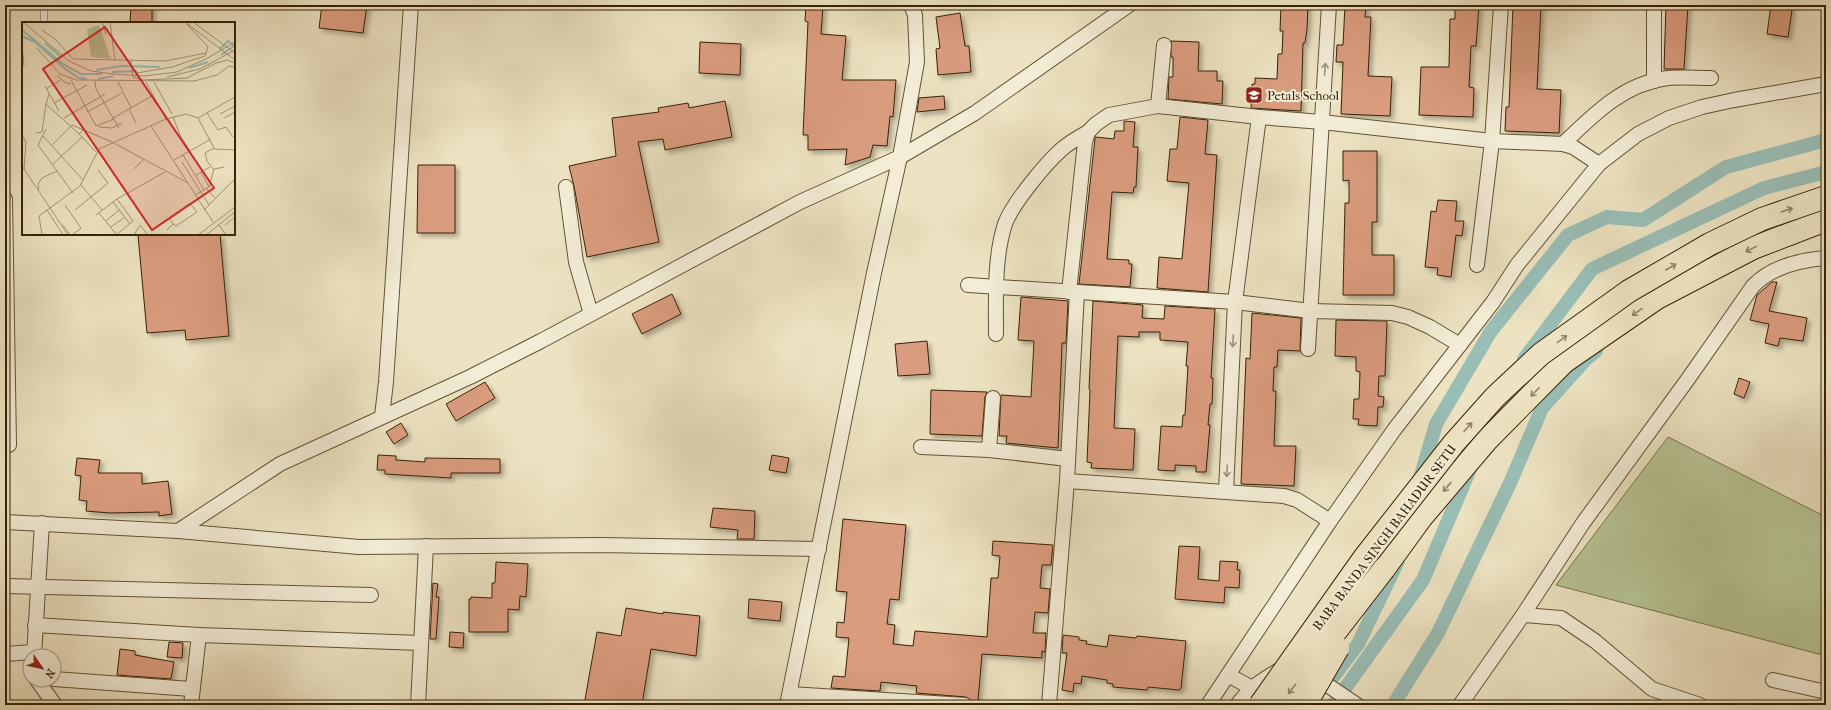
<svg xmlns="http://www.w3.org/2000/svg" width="1831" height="710" font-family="'IM FELL French Canon',serif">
  <defs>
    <filter id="shadow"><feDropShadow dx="3.5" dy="3.5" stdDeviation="2" flood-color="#0004"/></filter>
  </defs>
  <rect width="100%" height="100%" fill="#ede3c2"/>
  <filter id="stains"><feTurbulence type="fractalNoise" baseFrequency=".005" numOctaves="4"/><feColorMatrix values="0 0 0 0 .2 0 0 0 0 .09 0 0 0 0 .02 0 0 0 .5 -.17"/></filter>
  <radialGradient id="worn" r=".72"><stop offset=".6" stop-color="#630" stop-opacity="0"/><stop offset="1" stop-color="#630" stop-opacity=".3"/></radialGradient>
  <polygon fill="#b7c494" stroke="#77734c" points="1668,437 1826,517 1826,656 1556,585"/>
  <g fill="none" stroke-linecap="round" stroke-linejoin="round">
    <g stroke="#99beb6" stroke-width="14">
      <polyline points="1707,264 1731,244 1790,220"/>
      <polyline points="1524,359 1592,269 1764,188 1826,172"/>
      <polyline points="1420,479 1436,424 1491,331 1568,235 1607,217 1643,220 1726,167 1826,140"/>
      <polyline points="1326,686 1358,644 1398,561"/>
      <polyline points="1333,705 1423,580 1470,469"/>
      <polyline points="1393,705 1438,633 1511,481 1542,408 1586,359 1596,351"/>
    </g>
  </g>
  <g fill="#da9c7e" stroke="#372205" filter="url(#shadow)">
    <polygon points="131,5 152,5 152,23 130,23"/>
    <polygon points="322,5 367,5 363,33 319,28"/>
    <polygon points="806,5 823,5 821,34 846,36 842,80 896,80 893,117 890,116 887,146 873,145 870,157 845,165 847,149 808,150 808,135 803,135 808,22 805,21"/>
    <polygon points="1281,5 1308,5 1307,29 1305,43 1303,43 1301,111 1251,108 1252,84 1255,84 1255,78 1277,79 1278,54 1282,54 1283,31 1280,31"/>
    <polygon points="1345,5 1366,5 1365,17 1371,17 1368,76 1392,77 1390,116 1341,114 1343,62 1336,62 1337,45 1343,45"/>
    <polygon points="1455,5 1479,5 1476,46 1471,46 1469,87 1474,88 1473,117 1419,115 1421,67 1449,67 1450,19 1455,19"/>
    <polygon points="1513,5 1541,5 1537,89 1561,90 1559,133 1505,131 1506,107 1509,107"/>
    <polygon points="1666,5 1688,5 1684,69 1664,69"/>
    <polygon points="1771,5 1791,5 1790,9 1792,10 1788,37 1767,34"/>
    <polygon points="960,13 965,46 969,46 971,72 938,75 936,49 940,48 936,17"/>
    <polygon points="1171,41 1199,42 1198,71 1217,71 1217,81 1223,81 1222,104 1168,99 1169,77 1173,77 1173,57 1171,57"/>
    <polygon points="700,42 741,44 740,75 699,73"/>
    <polygon points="944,96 945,109 917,112 919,98"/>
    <polygon points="725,101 732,137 665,150 663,139 638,142 659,242 587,257 574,186 569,166 616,156 612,118 659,112 658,108 688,103 689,108"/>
    <polygon points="1180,117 1208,120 1205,154 1217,155 1208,292 1157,288 1159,257 1182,259 1189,183 1167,181 1170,149 1177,149"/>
    <polygon points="1124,121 1135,122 1133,147 1138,147 1136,187 1134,187 1133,193 1112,192 1107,259 1129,260 1129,264 1132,264 1130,287 1079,284 1095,139 1095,137 1114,139 1115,131 1124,131"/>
    <polygon points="1343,151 1377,151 1377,222 1372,222 1372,255 1394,255 1394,295 1343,295 1345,203 1349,203 1349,180 1343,181"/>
    <polygon points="418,165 455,165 455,233 417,233"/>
    <polygon points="1438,200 1457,201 1455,221 1464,221 1462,236 1456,235 1451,277 1437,275 1438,268 1425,267 1431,211 1436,212"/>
    <polygon points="147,234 220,234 229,336 186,340 185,330 147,333 138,235"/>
    <polygon points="1772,282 1777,282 1769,311 1807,318 1803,341 1780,338 1778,346 1765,343 1769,324 1750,320 1757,295"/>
    <polygon points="672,294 681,314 642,334 632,314"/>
    <polygon points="1021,297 1068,301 1066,343 1062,343 1058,448 1006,443 1007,436 999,436 1001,395 1031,397 1034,341 1018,340"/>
    <polygon points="1093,301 1143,305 1142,318 1164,319 1165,306 1215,309 1211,378 1213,378 1212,404 1210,404 1208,425 1210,425 1206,472 1196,472 1196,466 1175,465 1175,471 1158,470 1161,426 1182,427 1183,415 1185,415 1188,366 1186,366 1188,342 1160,340 1160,332 1139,332 1139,337 1118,336 1114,428 1135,429 1133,470 1091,468 1092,463 1087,462 1090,390 1089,389"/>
    <polygon points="1252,313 1301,318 1300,351 1278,350 1277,367 1274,367 1273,391 1276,391 1274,446 1296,446 1294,486 1241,484 1246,358 1250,359"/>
    <polygon points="1336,320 1387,321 1385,376 1379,376 1378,396 1384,397 1383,407 1378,407 1377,426 1358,425 1359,419 1353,419 1354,399 1359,399 1360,372 1356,371 1356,357 1335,356"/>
    <polygon points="927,341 930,374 898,376 895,344"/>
    <polygon points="1739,378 1750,382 1744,398 1734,394"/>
    <polygon points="485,382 495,398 456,421 446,404"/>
    <polygon points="931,390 987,392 985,397 982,436 930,434"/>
    <polygon points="401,423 408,435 394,444 386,432"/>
    <polygon points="378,455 396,456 396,460 425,462 425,458 500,459 500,473 451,473 451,478 385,474 385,470 377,470"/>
    <polygon points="772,455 789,458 786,473 769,470"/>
    <polygon points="77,458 100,460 98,473 142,473 142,484 168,481 172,514 159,516 159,512 110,513 86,511 87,501 79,500 81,476 75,475"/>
    <polygon points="713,508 755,511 754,539 737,539 738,530 710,527"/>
    <polygon points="843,519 906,525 899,600 890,599 887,624 895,625 893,644 913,646 915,631 987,637 991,578 998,578 1000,556 992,555 993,541 1053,545 1051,565 1042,565 1040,588 1050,589 1048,613 1035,612 1033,633 1046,633 1045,652 1042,651 1042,658 982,654 978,701 972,701 966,697 916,693 917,686 881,682 880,691 831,688 833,676 845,677 849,638 836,637 837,622 844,623 847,592 836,591"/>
    <polygon points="1179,546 1200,547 1198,579 1219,581 1220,561 1238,562 1237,570 1240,570 1239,588 1225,587 1224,603 1175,599"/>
    <polygon points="496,562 528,564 526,597 520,596 519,610 508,609 508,632 469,632 469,599 471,599 471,597 492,598 492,583 495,583"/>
    <polygon points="433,583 438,584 436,597 439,597 436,639 430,639"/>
    <polygon points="749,599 782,602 780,621 748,618"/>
    <polygon points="626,608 663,614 663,612 700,616 696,656 651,649 642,705 584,705 597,632 621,636"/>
    <polygon points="450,632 464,633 463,648 449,647"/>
    <polygon points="1063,635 1079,637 1079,640 1087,641 1086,644 1107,647 1109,635 1136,638 1137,636 1186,641 1181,688 1179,690 1148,687 1147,690 1113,687 1113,684 1107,683 1107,680 1082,676 1081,684 1074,683 1073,692 1062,690 1067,653 1062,653"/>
    <polygon points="169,642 183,643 182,658 167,657"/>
    <polygon points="120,649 135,651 135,655 174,662 171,679 117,675"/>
  </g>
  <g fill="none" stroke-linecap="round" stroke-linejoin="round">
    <defs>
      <polyline id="lane" points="44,5 44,23"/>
      <g id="street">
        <polyline points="1654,81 1654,5"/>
        <polyline points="1158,106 1164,45"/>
        <path d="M1563,144C1593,115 1624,83 1668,78C1682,77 1697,78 1711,78"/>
        <polyline points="566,187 576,262 591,314"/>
        <polyline points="5,199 9,445 5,445"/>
        <polyline points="1477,265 1492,141 1501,5"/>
        <polyline points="968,285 1235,302 1311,311 1392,313 1408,317 1430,327 1460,345"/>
        <polyline points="1069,292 1085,142 1088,132 1096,124 1109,115 1158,106 1259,117 1322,122 1492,141 1563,144 1573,147 1599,164"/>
        <path d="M996,334C996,299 994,258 1005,224C1012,204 1046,163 1062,149C1070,142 1079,137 1088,132"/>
        <polyline points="1308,349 1329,5"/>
        <polyline points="382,416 386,382 411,5"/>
        <polyline points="921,447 989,450 1068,459"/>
        <polyline points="989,450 993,398"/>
        <polyline points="1067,481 1284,496 1297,500 1330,521"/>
        <polyline points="1226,491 1235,302 1259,117"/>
        <polyline points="5,522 178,531 359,547 601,545 819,549"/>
        <polyline points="178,531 280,464 470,377 541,341 800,202 900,157 975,113 1129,5"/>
        <polyline points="5,586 371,595"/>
        <polyline points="1523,615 1561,618 1595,641 1652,689 1700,705"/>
        <polyline points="35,625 199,635 421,643"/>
        <polyline points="5,654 33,652"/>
        <polyline points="34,656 42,523"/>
        <polyline points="1228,675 1252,688"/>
        <polyline points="1314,676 1357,705"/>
        <polyline points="54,679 191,689"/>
        <polyline points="37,680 55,705"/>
        <polyline points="1773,680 1826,692"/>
        <polyline points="790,694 965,705"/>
        <polyline points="191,705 199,635"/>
        <polyline points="418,705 426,546"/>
        <polyline points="787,705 874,273 900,157 917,62 915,15 911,5"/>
        <polyline points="1049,705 1067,481 1077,292"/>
        <polyline points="1208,705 1330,521 1394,430 1493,302 1517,265 1599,164 1638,134 1669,118 1702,107 1734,100 1826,84"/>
        <path d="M1237,705C1251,687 1262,680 1281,669"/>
        <path d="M1460,705L1523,615L1583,523L1688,379L1753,286C1771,267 1800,260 1826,258"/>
      </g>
      <polyline id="highway" points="1384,569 1421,518 1487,440 1564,362 1657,298 1753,248 1826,220"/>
    </defs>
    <use href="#lane" stroke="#645234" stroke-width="8"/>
    <use href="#street" stroke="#645234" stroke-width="16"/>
    <use href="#highway" stroke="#372205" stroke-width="24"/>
    <use href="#lane" stroke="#f3edd7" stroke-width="7"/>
    <use href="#street" stroke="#f3edd7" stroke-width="14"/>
    <use href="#highway" stroke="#ede3c2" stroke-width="22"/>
    <defs>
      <g id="highway-bridge">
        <polyline points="1260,705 1364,558 1454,443 1495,397 1541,354 1629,291 1710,244 1762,219 1826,197"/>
        <polyline points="1279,705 1384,569"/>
        <polyline points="1305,705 1338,648"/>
      </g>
    </defs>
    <use href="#highway-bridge" stroke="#372205" stroke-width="24" stroke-linecap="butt"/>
    <use href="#highway-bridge" stroke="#ede3c2" stroke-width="22"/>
  </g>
  <defs><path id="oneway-shaft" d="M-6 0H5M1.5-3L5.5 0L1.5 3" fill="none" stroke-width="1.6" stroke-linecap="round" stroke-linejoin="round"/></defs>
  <g stroke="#9e9278">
    <use href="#oneway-shaft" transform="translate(1325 69) rotate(-86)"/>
    <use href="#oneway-shaft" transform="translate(1233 341) rotate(93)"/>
    <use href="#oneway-shaft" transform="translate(1227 471) rotate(93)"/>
  </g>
  <g stroke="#928264">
    <use href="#oneway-shaft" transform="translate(1787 210) rotate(-19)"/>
    <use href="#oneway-shaft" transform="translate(1751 249) rotate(154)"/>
    <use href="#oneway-shaft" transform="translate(1671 267) rotate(-30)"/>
    <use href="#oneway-shaft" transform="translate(1637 312) rotate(145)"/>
    <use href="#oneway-shaft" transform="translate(1562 339) rotate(-36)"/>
    <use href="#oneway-shaft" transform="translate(1535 392) rotate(135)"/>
    <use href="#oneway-shaft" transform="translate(1468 427) rotate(-48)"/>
    <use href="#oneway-shaft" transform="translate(1447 487) rotate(130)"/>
    <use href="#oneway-shaft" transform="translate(1292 689) rotate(128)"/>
  </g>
  <defs>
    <symbol id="school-square" viewBox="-11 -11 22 22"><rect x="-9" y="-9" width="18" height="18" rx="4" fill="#8f2418" stroke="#f3edd7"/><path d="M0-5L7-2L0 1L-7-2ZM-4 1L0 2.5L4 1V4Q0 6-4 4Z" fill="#fff"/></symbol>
  </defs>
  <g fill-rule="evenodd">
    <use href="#school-square" x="1244" y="85" width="20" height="20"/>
  </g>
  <g text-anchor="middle" stroke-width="4" stroke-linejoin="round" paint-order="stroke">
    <g font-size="13" fill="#372205" stroke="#f3edd7" text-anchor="start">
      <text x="1267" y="100">Petals School</text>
    </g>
    <g font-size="13" fill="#372205" stroke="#f3edd7">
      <text transform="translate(1384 537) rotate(-53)" y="5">BABA BANDA SINGH BAHADUR SETU</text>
    </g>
  </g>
  <g transform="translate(22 22)">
    <rect width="213" height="213" fill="#ede3c2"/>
    <path d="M77,3L89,37L69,35L65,7Z" fill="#b7c494"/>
    <path fill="none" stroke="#99beb6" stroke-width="2" d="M0,8L41,42L59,52H80M0,14L13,20L42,46L57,56L65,57M23,21L40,36M198,27L206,19L213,25M199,33L212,24M167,46L186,40M74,48L100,44L138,45M90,50L115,49M76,57L91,54"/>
    <path fill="none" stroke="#a49676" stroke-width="1" d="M1,0L47,39L69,49L91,52L122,54L155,50L184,37L213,20M80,0L84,12M88,0L93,38M163,0L213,38M171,0L213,31M20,8L33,17L51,37L143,39L184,31M0,23L2,44M15,26L38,52L54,58L172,59L195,53L207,44L213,45M109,38L111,55L121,58L165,56L196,40M195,41L205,38L213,41M115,51L150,45L183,34L186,25L165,2M35,53L42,60L49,62M145,55L178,47L213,28M49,58L74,104L92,97M73,59L74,67L97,106M96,60L109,86M124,60L144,97M132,60L150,92M23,64L37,89M24,67L38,58M27,72L24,82L57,112M32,81L65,63M107,87L114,101M65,90L100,71M185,91L196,108L204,105L211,115M198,92L213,84M151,95L158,113L168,129M42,96L83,72M91,96L130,74M202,96L213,90M50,103L90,120L166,161M129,104L191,200M77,105L90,106L100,101M24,107L16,123L51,171M14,111L20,110L24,82M0,113L4,120L2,147M20,113L61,158M60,115L74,130M30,123L50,103M192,127L213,128M161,133L182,168M152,138L189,117M160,140L187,183M31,142L60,115L57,112L61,108M0,144L46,213M112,147L122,137M192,148L185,139L183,131L192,126L176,96L213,75M179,150L187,165M174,153L188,145M59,163L80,188M185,167L193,176M17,168L16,162L20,156L35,149M173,173L187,165L192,147L202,145M91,180L108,202M43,183L59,206L50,213M25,188L41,213M53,188L86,161L76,148M182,188L213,157M77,191L94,212M74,193L95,177L143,150M84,199L97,188M41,203L48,213M197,203L204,213M203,203L213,195M89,205L103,195M145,208L151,202L147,196L168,181L175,190L154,204L151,202M20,213L17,194L58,164L77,127L144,97L164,92L176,96M94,213L111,199L95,177M112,213L118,203L126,213M176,213L213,185M184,213L213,190"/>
    <path fill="#d62828" fill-opacity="0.15" stroke="#d62828" stroke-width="2" d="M83,5L192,166L130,208L21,47Z"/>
    <rect width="213" height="213" fill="none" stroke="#372205" stroke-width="2"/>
  </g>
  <rect width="1831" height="710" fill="none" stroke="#ede3c2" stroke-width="20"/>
  <rect x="6" y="6" width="1819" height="698" fill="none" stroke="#372205" stroke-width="2"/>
  <rect x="10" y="10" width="1811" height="690" fill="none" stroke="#372205"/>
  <g transform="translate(42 668) rotate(124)"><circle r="19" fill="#f3edd7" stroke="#a89c83"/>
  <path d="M0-3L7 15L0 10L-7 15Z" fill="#8f2418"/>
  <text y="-6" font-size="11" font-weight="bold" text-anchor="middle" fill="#372205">N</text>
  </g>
  <rect width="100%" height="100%" filter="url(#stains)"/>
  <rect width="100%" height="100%" fill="url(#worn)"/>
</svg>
